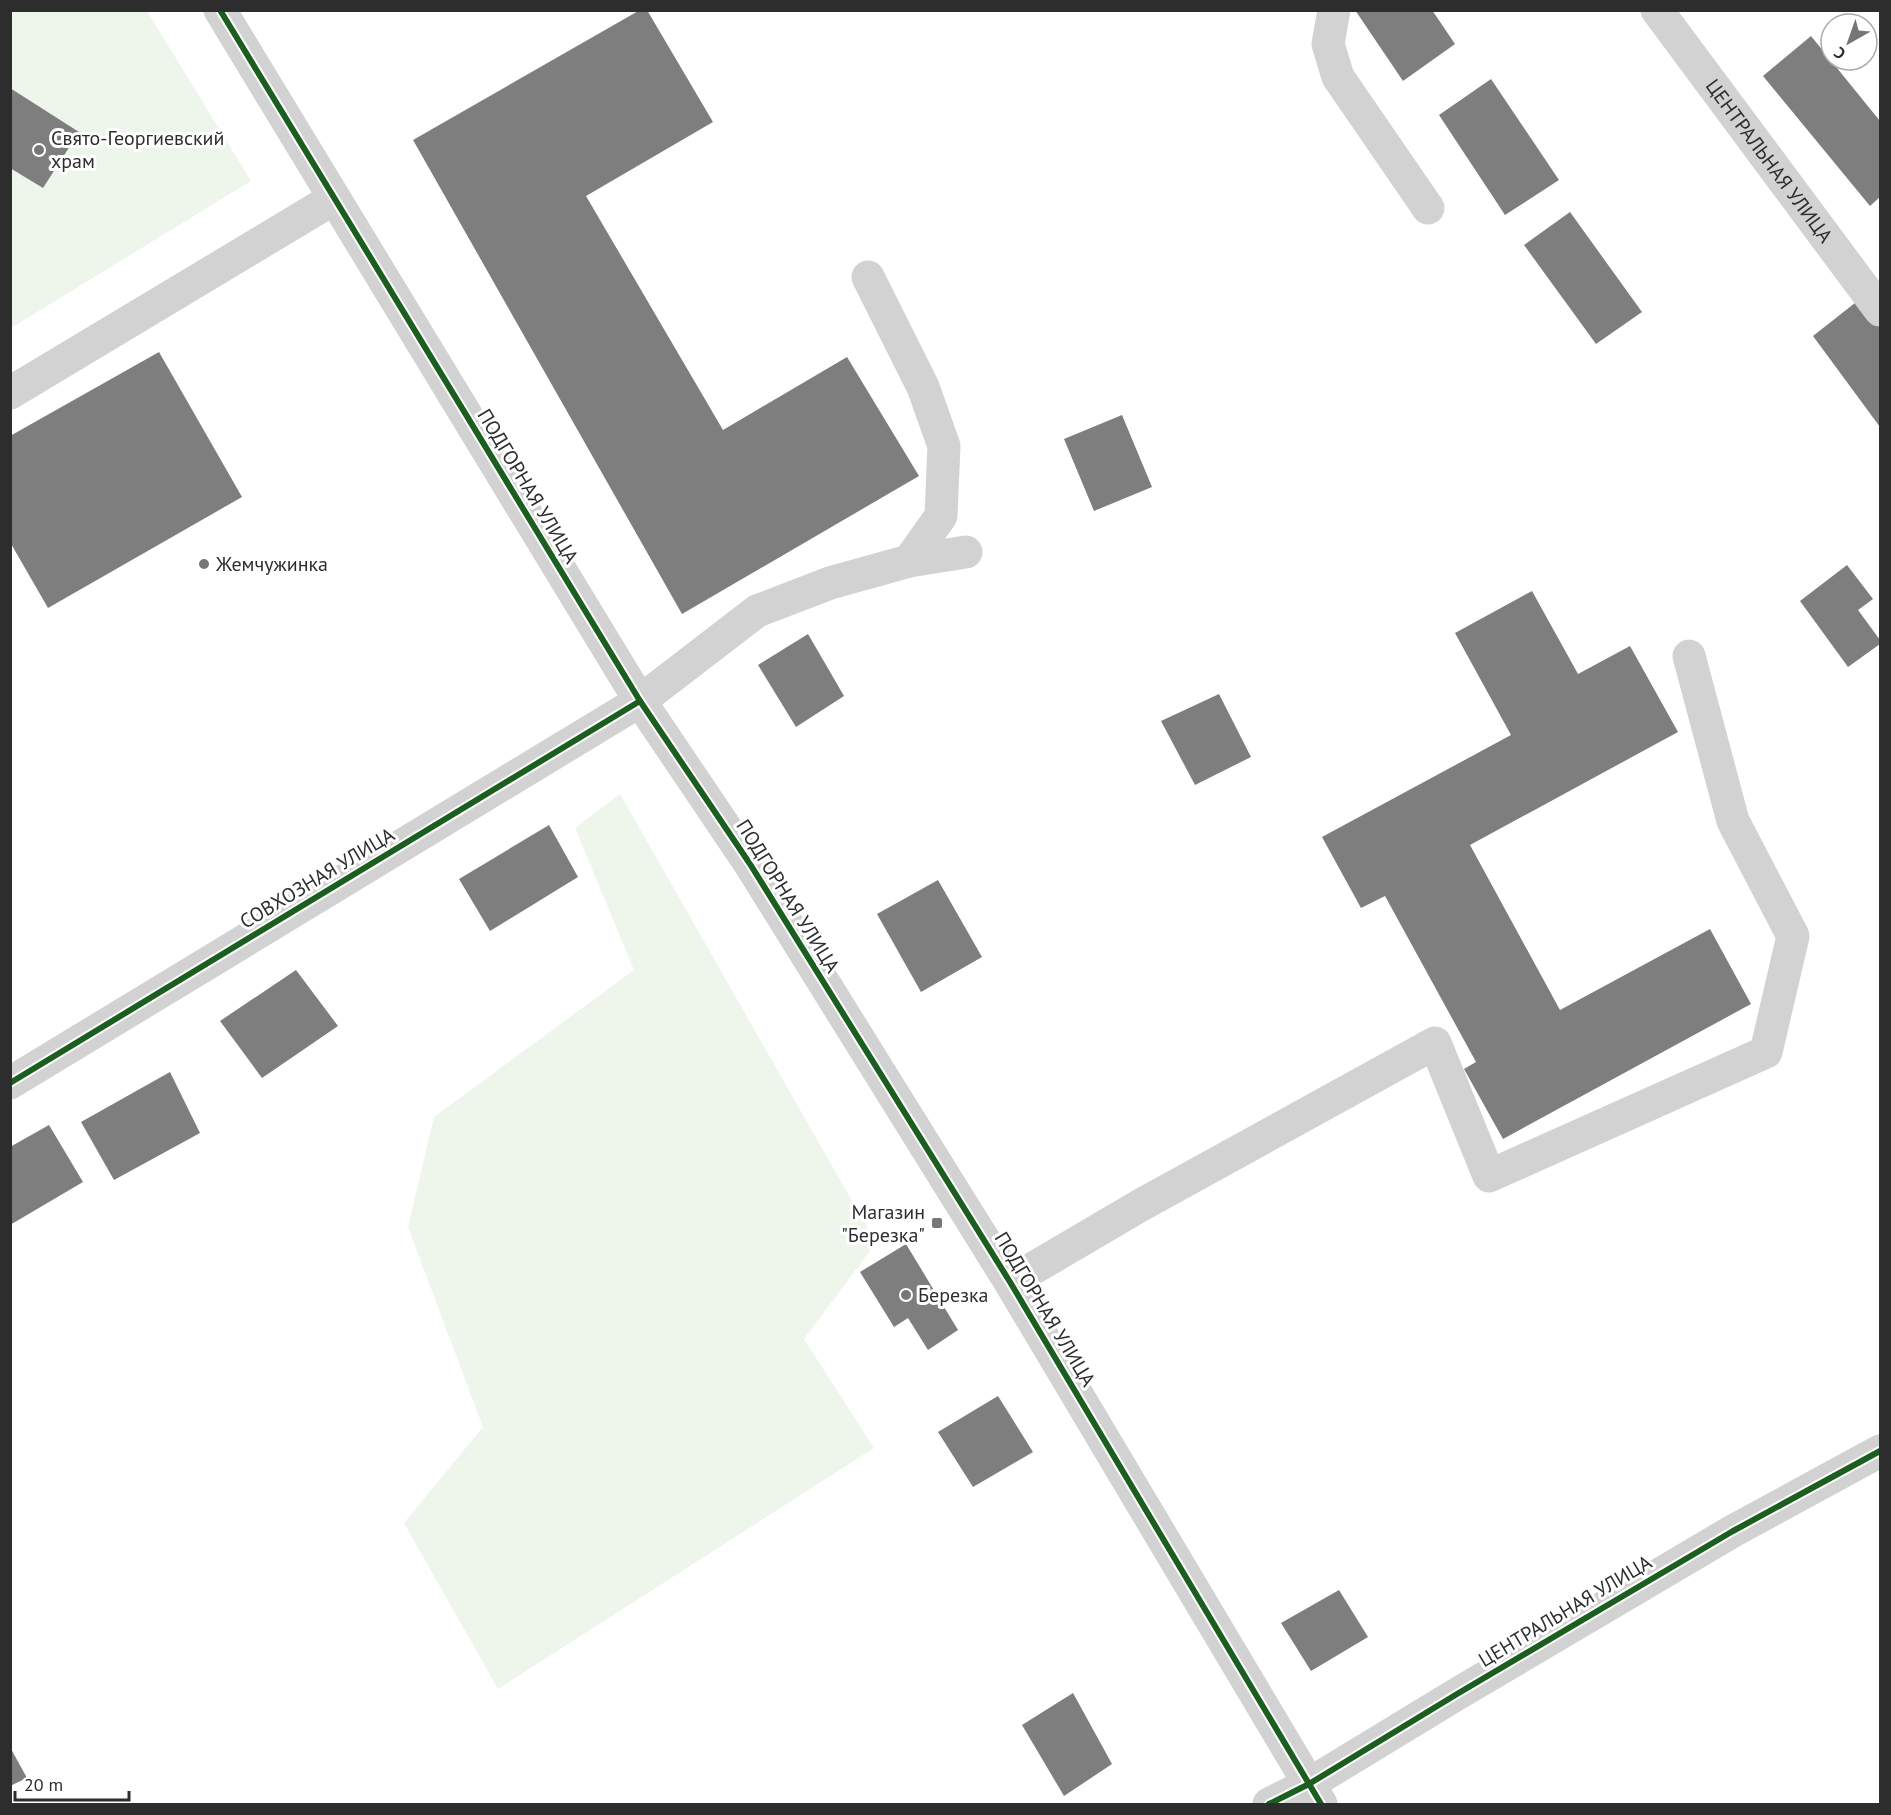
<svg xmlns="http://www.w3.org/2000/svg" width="1891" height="1815" font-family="'PT Sans',sans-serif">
  <rect width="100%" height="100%" fill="#fff"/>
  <g fill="#eef5ea">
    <polygon points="11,11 147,11 251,181 11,328"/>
    <polygon points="620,794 876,1243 804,1339 874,1448 498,1689 404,1523 483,1427 408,1227 434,1117 634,970 575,828"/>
  </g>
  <g fill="#7e7e7e">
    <polygon points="640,10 647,10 713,122 586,196 723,430 847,357 919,476 682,614 413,140"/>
    <polygon points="1355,10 1432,10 1455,44 1403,81"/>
    <polygon points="1811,36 1880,121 1880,197 1870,206 1763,76"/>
    <polygon points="1491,79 1559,180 1505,215 1439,115"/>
    <polygon points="10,88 79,132 43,188 10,168"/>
    <polygon points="1570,212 1642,312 1596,344 1524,245"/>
    <polygon points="1860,299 1880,327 1880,427 1813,336"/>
    <polygon points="159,352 242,497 48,608 10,542 10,436"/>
    <polygon points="1122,415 1152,487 1094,511 1064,439"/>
    <polygon points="1847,565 1873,599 1858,610 1880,640 1880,644 1848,667 1800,601"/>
    <polygon points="1532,591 1578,674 1630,646 1678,732 1470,845 1560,1010 1710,929 1751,1004 1503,1139 1464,1069 1476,1062 1385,896 1361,908 1322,837 1511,735 1455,633"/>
    <polygon points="808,634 844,696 796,727 758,665"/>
    <polygon points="1219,694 1251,757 1195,785 1161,721"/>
    <polygon points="549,825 578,877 490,931 459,879"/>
    <polygon points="938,880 982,957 921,992 877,914"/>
    <polygon points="296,970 338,1026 262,1078 220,1021"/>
    <polygon points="170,1072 200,1133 114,1180 81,1122"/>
    <polygon points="49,1125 83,1182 10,1225 10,1147"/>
    <polygon points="906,1244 958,1330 928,1350 908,1318 894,1327 860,1272"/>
    <polygon points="998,1396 1033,1452 973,1487 938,1432"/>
    <polygon points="1339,1590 1368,1637 1311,1671 1281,1623"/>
    <polygon points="1073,1693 1112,1764 1064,1796 1022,1725"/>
    <polygon points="10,1747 27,1778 10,1786"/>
  </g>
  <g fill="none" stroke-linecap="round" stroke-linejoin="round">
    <g stroke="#d2d2d2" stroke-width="33">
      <polyline points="220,10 640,701 750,864 1010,1282 1321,1804"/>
      <polyline points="1334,10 1328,44 1338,77 1428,208"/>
      <path id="s1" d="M1657,10L1880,310"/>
      <polyline points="868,277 923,387 944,446 941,516 909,561"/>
      <polyline points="10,393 333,199"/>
      <polyline points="10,1083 640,701 757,611 830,583 909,561 966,552"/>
      <polyline points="1010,1282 1141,1205 1435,1043 1489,1176 1766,1052 1793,936 1733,821 1689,656"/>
      <polyline points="1269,1804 1309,1784 1457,1694 1733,1531 1880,1451"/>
    </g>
    <defs>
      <g id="cycleway">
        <polyline points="220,10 640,701 750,864 1010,1282 1321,1804"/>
        <polyline points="10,1083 640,701"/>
        <polyline points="1269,1804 1309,1784 1457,1694 1733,1531 1880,1451"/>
      </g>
    </defs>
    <use href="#cycleway" stroke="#fff" stroke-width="10"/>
    <use href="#cycleway" stroke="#1b5e20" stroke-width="6"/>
  </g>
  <g fill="#767676" stroke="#fff" stroke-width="2">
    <circle cx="39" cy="150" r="6"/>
    <circle cx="204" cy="564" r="6"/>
    <rect x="931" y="1217" width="12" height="12" rx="3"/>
    <circle cx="906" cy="1295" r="6"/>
  </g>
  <g text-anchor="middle" stroke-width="6" stroke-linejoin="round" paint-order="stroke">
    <g font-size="20" fill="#2d2d2d" stroke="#fff" text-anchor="start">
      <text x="51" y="145">Свято-Георгиевский<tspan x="51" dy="23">храм</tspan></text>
      <text x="216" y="571">Жемчужинка</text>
      <text x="925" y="1219" text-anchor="end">Магазин<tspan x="925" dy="23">"Березка"</tspan></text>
      <text x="918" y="1302">Березка</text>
    </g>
    <g font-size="20" fill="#2d2d2d" stroke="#fff">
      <text dy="7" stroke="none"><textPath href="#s1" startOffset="188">ЦЕНТРАЛЬНАЯ УЛИЦА</textPath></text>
      <text transform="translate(528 486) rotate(59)" y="7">ПОДГОРНАЯ УЛИЦА</text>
      <text transform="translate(317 878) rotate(-31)" y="7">СОВХОЗНАЯ УЛИЦА</text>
      <text transform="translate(788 896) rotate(58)" y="7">ПОДГОРНАЯ УЛИЦА</text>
      <text transform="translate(1045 1309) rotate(59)" y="7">ПОДГОРНАЯ УЛИЦА</text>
      <text transform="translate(1565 1611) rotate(-31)" y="7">ЦЕНТРАЛЬНАЯ УЛИЦА</text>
    </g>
  </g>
  <rect width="1891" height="1815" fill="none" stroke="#2d2d2d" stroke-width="24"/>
  <g transform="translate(1849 42) rotate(220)"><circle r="28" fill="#ffffff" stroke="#ababab" stroke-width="1.5"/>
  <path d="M0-4.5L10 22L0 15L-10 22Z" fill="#767676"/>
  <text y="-9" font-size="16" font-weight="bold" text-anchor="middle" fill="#2d2d2d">С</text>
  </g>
  <path d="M15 1791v9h114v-9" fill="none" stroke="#2d2d2d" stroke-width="3"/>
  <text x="24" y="1791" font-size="18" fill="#2d2d2d" stroke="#ffffff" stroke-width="4.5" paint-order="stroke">20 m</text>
</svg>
